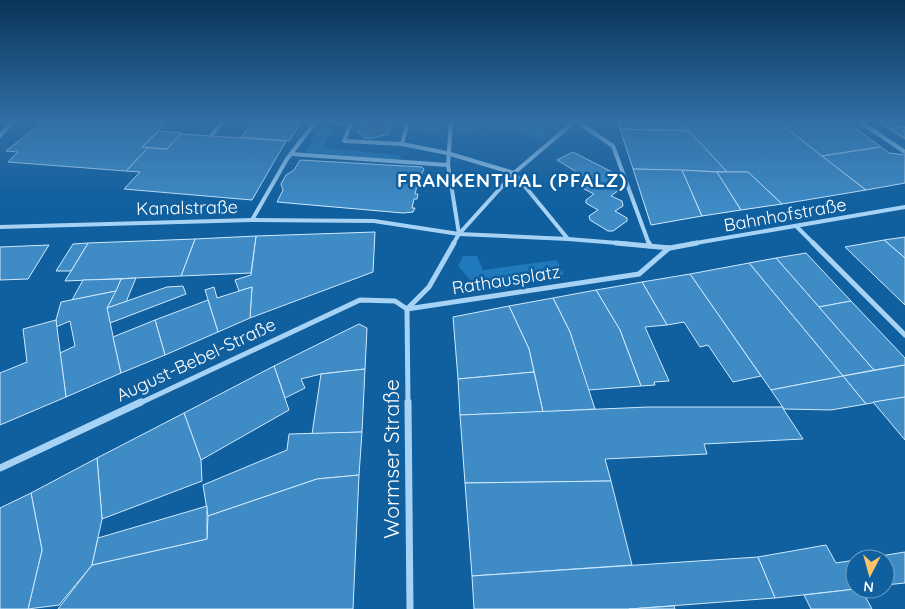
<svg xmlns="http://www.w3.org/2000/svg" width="905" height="609" font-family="Quicksand,sans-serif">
  <rect width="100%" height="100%" fill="#105f9e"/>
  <g fill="#1f79bb">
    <polygon points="417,121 438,121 440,125 439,132 414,131"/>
    <polygon points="460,121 512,121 544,124 546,137 540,140 521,131 497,129 480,128 457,135"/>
    <polygon points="320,128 333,129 323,148 401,155 399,160 305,152"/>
    <polygon points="463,256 477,256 483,270 557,260 564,275 477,288 458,266"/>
  </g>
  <path fill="#39719d" stroke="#98d0f8" d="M371,121H384L386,125L391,127L388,135C378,135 375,139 364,138L363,135L357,132L361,125Z"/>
  <g fill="#3e8bc6" stroke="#cfeafe">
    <polygon points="56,121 132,121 165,124 142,147 148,148 126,171 8,162 18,152 6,151 42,123 53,123"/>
    <polygon points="254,121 302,121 289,141 241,137"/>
    <polygon points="618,121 680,121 689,131 620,129"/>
    <polygon points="680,121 777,121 866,190 782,204 748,172 727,172"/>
    <polygon points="777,121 845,121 881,147 822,156"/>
    <polygon points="878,121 898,121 905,127 890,129"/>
    <polygon points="905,127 905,139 890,129"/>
    <polygon points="620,129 689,131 727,172 633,169"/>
    <polygon points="159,131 182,133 167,149 142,147"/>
    <polygon points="181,134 286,141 252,200 124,189 140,172 126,171 148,148 167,149"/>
    <polygon points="881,147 889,153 905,155 905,183 866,190 822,156"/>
    <polygon points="573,152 614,173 615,177 607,182 619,188 619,190 611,196 622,201 623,206 615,211 627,218 627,221 613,231 608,231 590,220 589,216 598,210 586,203 586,200 594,194 580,187 591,181 557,160"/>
    <polygon points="300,160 422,167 424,169 419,180 421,180 420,186 417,186 415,194 418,194 417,199 414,199 412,208 415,208 413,212 403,213 277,202 283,190 281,184 286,175 294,170"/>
    <polygon points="633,169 682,170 702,216 651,225"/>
    <polygon points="682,170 717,172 741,210 702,216"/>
    <polygon points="717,172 748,172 782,204 741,210"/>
    <polygon points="375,232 373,272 250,318 252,287 239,291 235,280 251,275 256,236"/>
    <polygon points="256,236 251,273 181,276 195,239"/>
    <polygon points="905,237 905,258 884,240"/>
    <polygon points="195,239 181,276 65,281 88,243"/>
    <polygon points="884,240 905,258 905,305 845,247"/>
    <polygon points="88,243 71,271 56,271 73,244"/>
    <polygon points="49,245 28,279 0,280 0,247"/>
    <polygon points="806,253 851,301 819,307 776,258"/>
    <polygon points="776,258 819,307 874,370 843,376 749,263"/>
    <polygon points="749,263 843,376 771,390 690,274"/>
    <polygon points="690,274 761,376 733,382 708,345 700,347 684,322 667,325 642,282"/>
    <polygon points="136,278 126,302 107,308 121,279"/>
    <polygon points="121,279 116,291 72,300 83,280"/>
    <polygon points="642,282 667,325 645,327 669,381 654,382 655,385 641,386 620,330 596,290"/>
    <polygon points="183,286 186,294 110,323 107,308 167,287"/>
    <polygon points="214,287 217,298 252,287 250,318 218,332 205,290"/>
    <polygon points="596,290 620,330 641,386 588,390 570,332 553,298"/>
    <polygon points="116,291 107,308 121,373 66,397 60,353 75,346 70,321 56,327 56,320 61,302"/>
    <polygon points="553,298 570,332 595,409 543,412 529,349 509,306"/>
    <polygon points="208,300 218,332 165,355 155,320"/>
    <polygon points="851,301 905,358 905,365 874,370 819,307"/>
    <polygon points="509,306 529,349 534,372 458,379 453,317"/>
    <polygon points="56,320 66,397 0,425 0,373 27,362 23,329"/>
    <polygon points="155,320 165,355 121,373 113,337"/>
    <polygon points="359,324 367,328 365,369 321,374 301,379 305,388 285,398 274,366"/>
    <polygon points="905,365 905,397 866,404 843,376"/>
    <polygon points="274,366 289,410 201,460 184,413"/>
    <polygon points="365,369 362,432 312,434 321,374"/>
    <polygon points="534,372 543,412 460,415 458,379"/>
    <polygon points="843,376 866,404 831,410 784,409 771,390"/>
    <polygon points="905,397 905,440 873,402"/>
    <polygon points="648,407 782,407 803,439 704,444 707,454 605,459 611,481 465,483 460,415"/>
    <polygon points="184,413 201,460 202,481 102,519 97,458"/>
    <polygon points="362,432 359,475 317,479 208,516 203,485 287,450 289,434"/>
    <polygon points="97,458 102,519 92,565 59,605 28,609 42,550 31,493"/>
    <polygon points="359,475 353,609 58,609 92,565 207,539 208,516 317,479"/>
    <polygon points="611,481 632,565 472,576 465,483"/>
    <polygon points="31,493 42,550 28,609 0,609 0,508"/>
    <polygon points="207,506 207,539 92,565 98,538"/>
    <polygon points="826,545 836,563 855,560 856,589 775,598 758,557"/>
    <polygon points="905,552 905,583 885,585 885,559 862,559"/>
    <polygon points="758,557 775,598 629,609 474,609 472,576"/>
    <polygon points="856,589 861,589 872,609 811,609 804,595"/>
    <polygon points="674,606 675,609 629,609"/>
  </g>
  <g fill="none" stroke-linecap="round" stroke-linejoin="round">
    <g stroke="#a6d3f5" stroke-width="4">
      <polyline points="318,121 351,123 344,141 402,144 408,121"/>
      <polyline points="451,121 448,165 459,234"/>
      <polyline points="576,121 613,146 649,244"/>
      <polyline points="859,121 905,152"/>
      <polyline points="0,136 13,121"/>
      <polyline points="211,136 223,121"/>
      <polyline points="402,144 447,153 514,173 568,239"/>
      <polyline points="291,154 448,165"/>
      <polyline points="252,220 287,159 316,121"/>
      <polyline points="0,227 252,220 374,221 459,234 568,239 630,244"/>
      <polyline points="797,227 814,244"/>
      <polyline points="453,244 459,234 514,173 575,121"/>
      <polyline points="690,244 905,207"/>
    </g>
    <g stroke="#a6d3f5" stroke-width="5">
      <polyline points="616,243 670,248 697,243"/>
      <polyline points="649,243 650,246"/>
      <polyline points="813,243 905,335"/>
      <polyline points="408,308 429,287 454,243"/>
      <polyline points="407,309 408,404"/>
      <polyline points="407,309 639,274 669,248"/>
      <polyline points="138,404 360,300 395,301 407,309"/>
    </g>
    <g stroke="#a6d3f5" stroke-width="7">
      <polyline points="408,402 410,609"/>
      <polyline points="0,468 141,402"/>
    </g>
  </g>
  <linearGradient id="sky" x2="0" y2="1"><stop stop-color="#093457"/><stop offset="0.59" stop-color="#316fa6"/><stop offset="1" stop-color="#316fa6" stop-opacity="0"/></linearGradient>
  <rect width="905" height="206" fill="url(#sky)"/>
  <g text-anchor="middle" stroke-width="5" stroke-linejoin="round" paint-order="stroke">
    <g font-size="18" fill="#fff" stroke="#105f9e">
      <text transform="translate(187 208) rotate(-1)" y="6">Kanalstraße</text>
      <text transform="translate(785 215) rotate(-10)" y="6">Bahnhofstraße</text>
      <text transform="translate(506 280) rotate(-9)" y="6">Rathausplatz</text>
      <text transform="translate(196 360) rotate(-25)" y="6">August-Bebel-Straße</text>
    </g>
    <g font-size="19" font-weight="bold" letter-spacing="1" fill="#fff" stroke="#105f9e">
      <text x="512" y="187">FRANKENTHAL (PFALZ)</text>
    </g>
    <g font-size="21" fill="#fff" stroke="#105f9e">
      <text transform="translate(392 459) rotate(-90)" y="7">Wormser Straße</text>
    </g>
  </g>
  <g transform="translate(870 574) rotate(186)"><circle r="24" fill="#105f9e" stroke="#709fc5"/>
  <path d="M0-4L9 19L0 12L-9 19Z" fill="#ffc26a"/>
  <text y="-8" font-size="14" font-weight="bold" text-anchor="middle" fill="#ffffff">N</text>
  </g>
</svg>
